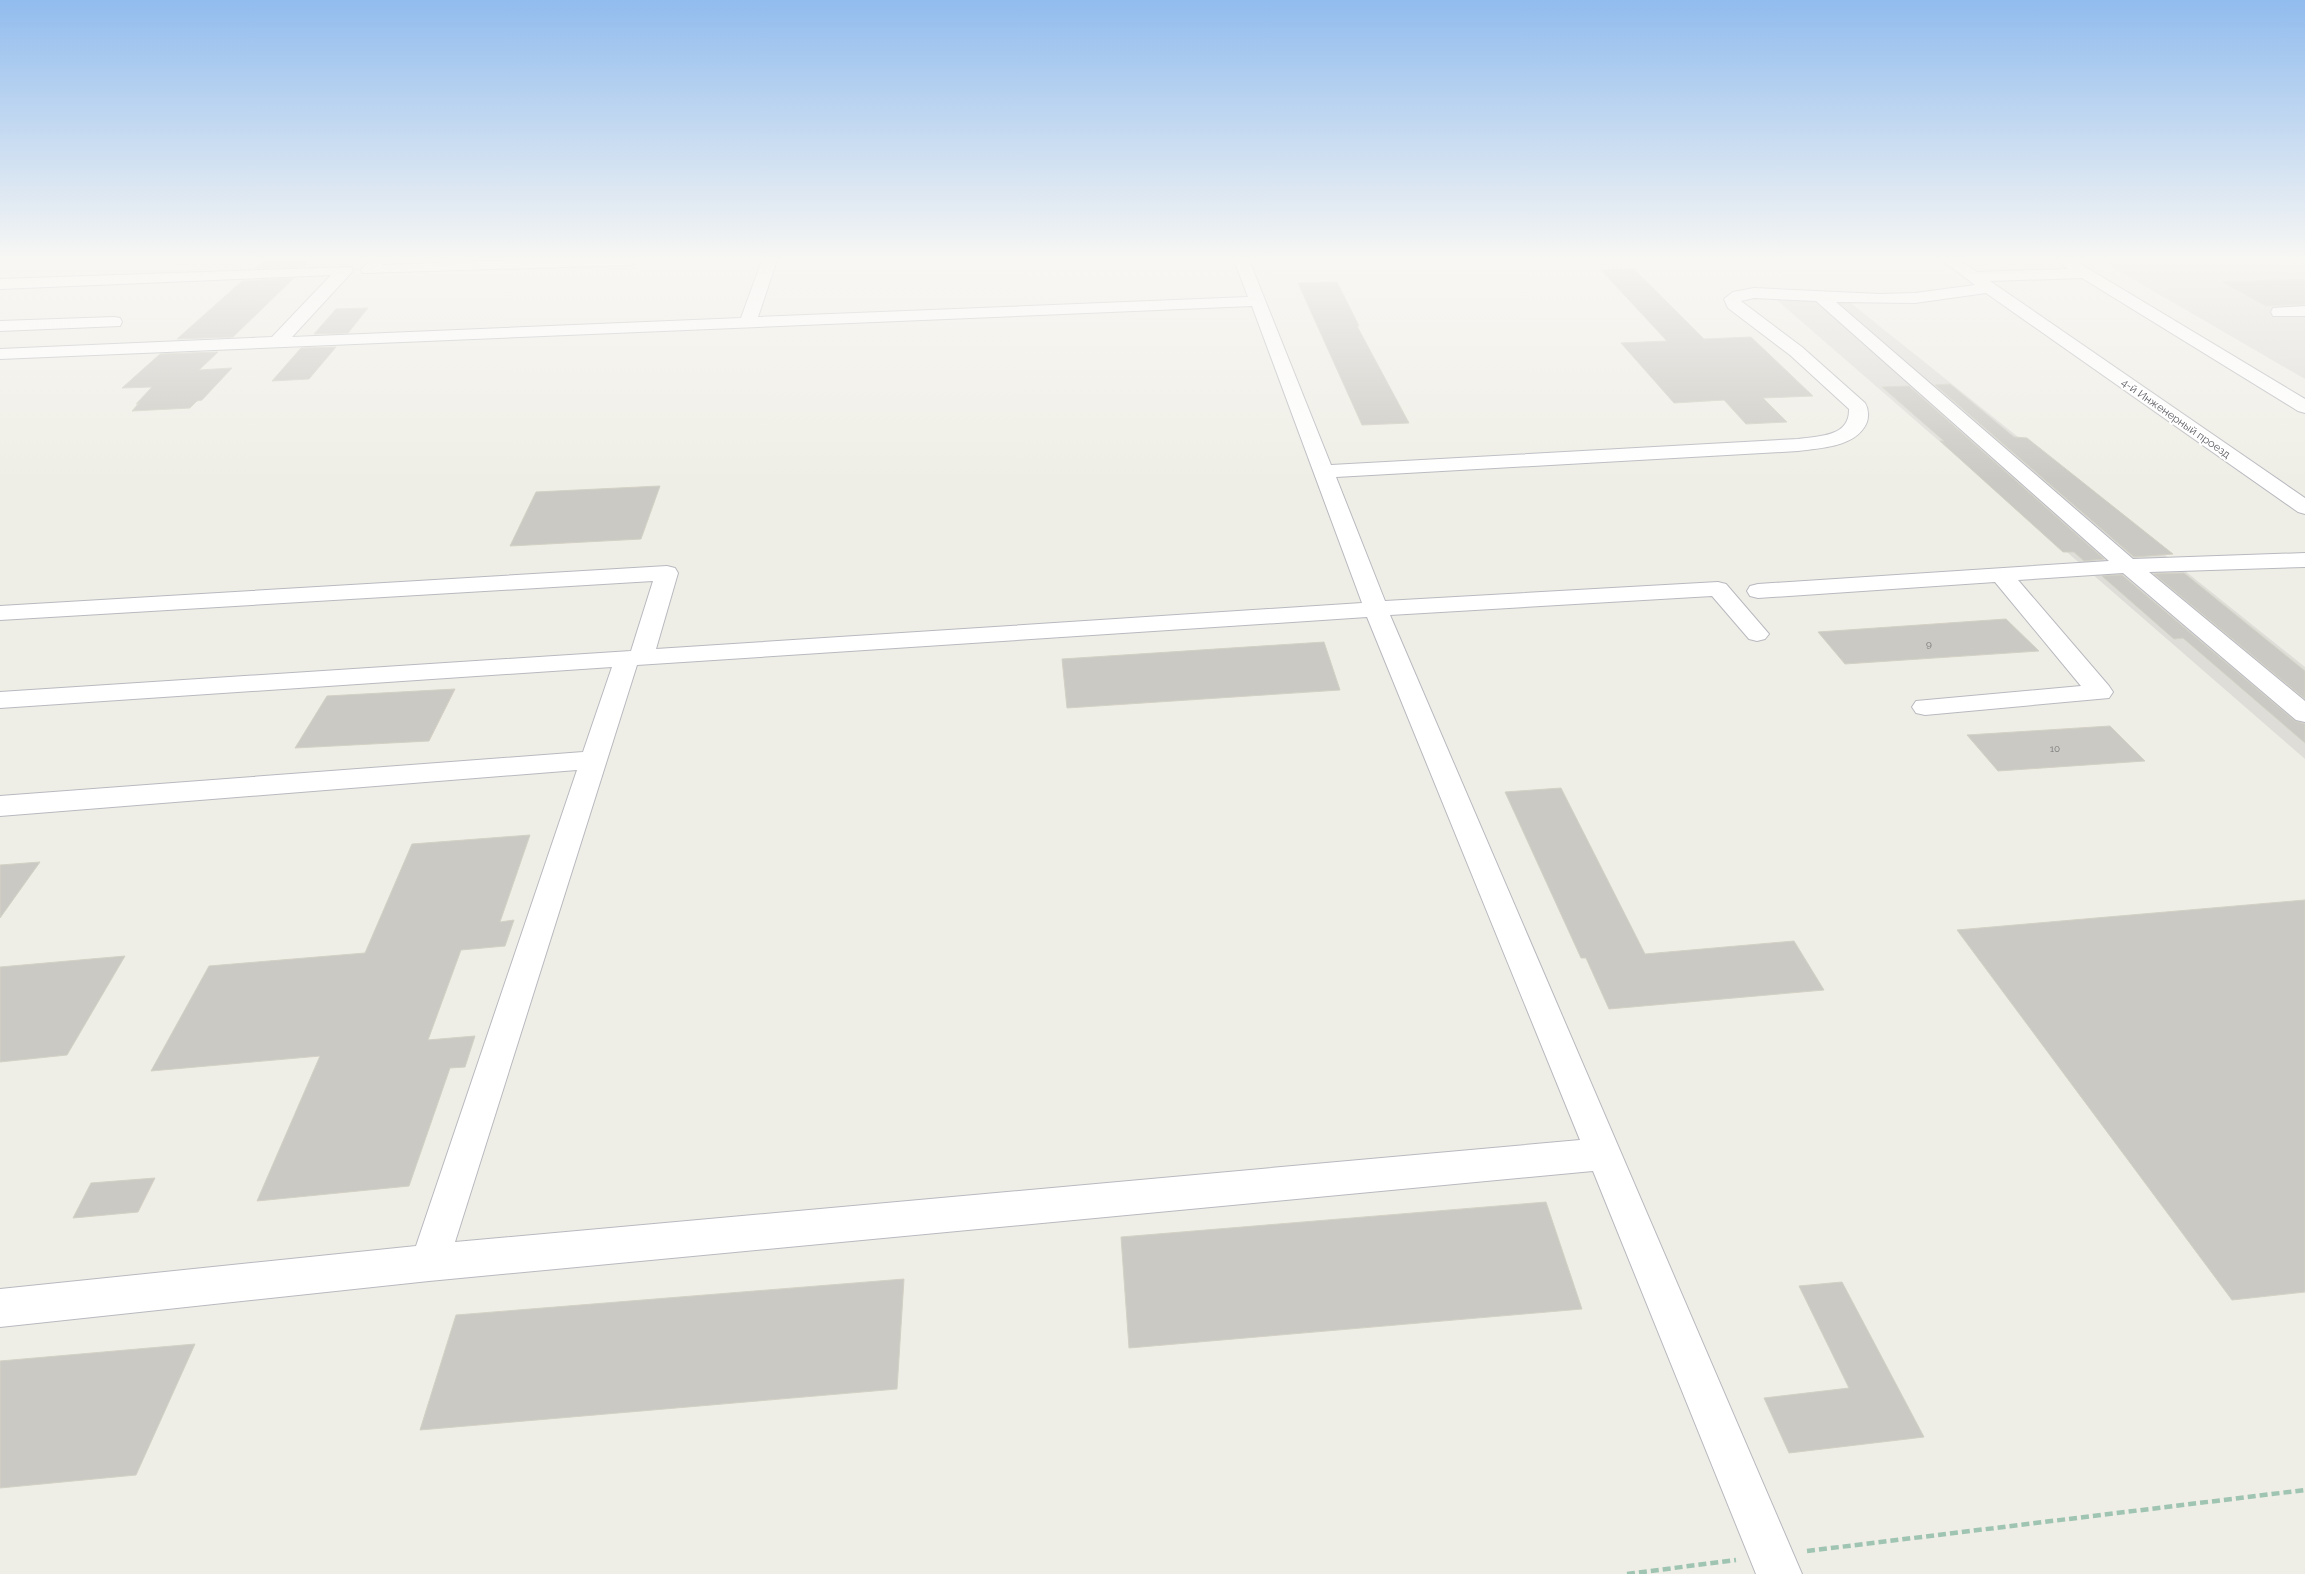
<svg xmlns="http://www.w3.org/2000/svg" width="2305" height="1574" font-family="Raleway,sans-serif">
  <rect width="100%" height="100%" fill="#efeee6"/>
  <g fill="#deddd8">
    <polygon points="2100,260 2305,260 2305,379"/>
    <polygon points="1837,292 2305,667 2305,759 1771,295"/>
  </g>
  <g fill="#cac9c3" stroke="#d3d1c5">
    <polygon points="265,260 310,260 303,267 256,268"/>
    <polygon points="1634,269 1704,339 1751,337 1813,396 1763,398 1787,422 1746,424 1724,400 1674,403 1621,343 1667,341 1601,270"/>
    <polygon points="294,278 233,337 177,339 242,281"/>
    <polygon points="2305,279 2305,304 2266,306 2222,282"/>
    <polygon points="1337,282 1359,326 1357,326 1409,423 1362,425 1298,283"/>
    <polygon points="368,308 348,333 314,334 336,309"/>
    <polygon points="336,347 309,379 272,381 301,348"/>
    <polygon points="218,352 199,370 232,368 202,400 197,401 190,408 132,411 139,403 136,404 152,387 122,388 160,354"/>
    <polygon points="1950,384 2014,437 2027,438 2173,554 2134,557 1935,385"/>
    <polygon points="1909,386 2104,559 2084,561 2074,552 2063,552 1940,441 1944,441 1882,387"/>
    <polygon points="660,486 641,539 510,546 536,492"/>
    <polygon points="2184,573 2305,671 2305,699 2154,574"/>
    <polygon points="2122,575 2295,721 2305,724 2305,743 2183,638 2174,639 2102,576"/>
    <polygon points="2006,619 2039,651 1845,664 1818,632"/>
    <polygon points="1324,642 1340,690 1067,708 1062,659"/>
    <polygon points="455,689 429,741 295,748 327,696"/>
    <polygon points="2110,726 2145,761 1998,771 1967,735"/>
    <polygon points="1561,788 1645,954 1794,941 1824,990 1609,1009 1586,958 1581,958 1505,792"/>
    <polygon points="530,835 500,922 514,920 505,946 461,950 428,1040 475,1036 465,1067 450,1068 409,1186 257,1201 320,1056 151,1071 209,966 365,953 412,844"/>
    <polygon points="40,862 0,918 0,865"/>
    <polygon points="2305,900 2305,1292 2232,1300 1957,930"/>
    <polygon points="125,956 67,1055 0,1062 0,967"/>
    <polygon points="155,1178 138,1212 73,1218 91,1183"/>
    <polygon points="1546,1202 1582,1309 1129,1348 1121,1237"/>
    <polygon points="904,1279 897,1389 420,1430 456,1315"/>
    <polygon points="1842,1282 1924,1437 1789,1453 1764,1398 1849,1388 1799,1286"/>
    <polygon points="195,1344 136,1475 0,1488 0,1361"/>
  </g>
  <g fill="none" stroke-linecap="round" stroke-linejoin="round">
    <defs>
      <g id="minor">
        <polygon points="370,260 385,260 382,265 516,260 638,260 635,263 630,265 363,273 361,270"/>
        <path d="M762,260H777L758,317L1248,297L1234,260H1249L1331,465L1798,439C1819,436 1850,437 1849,409L1790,355L1728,308L1724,299L1733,292L1754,288L1880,294L1915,293L1975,285L1942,260H1959L1977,272L2068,269L2057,260H2074L2305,399V413L2298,411L2082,278L1990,281L2305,498V514L2298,512L1986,293L1915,303L1836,302L2133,559L2305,553V567L2149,572L2305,701V722L2296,720L2123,573L2018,580L2109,686L2113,692L2109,698L1925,715L1916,713L1912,707L1916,701L2081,686L1995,582L1758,598L1750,596L1747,591L1750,586L1758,584L2109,561L1816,301L1754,298L1741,301L1802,347L1865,403C1868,408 1869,415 1867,422C1857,447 1821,448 1798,451L1336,477L1385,601L1718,582L1726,584L1769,634L1765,639L1757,641L1749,639L1712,596L1390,615L1802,1574H1756L1593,1171L429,1281L0,1327V1289L416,1246L577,770L0,816V796L583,752L612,667L0,708V692L631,651L653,581L0,620V606L667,566L675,568L678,573L656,649L1362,603L1252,306L0,359V349L272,337L331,275L0,289V279L351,267L353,270L351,273L292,337L741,318ZM1367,617L1580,1140L455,1242L637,665Z"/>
        <polygon points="2305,306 2305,316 2273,316 2271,312 2273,308"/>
        <polygon points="114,317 120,318 122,322 120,326 0,331 0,321"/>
      </g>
    </defs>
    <use href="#minor" stroke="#b8b9bf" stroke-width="2"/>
    <g stroke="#9fc4b2" stroke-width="4.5" stroke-dasharray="8 4" stroke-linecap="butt">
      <polyline points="1807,1551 2305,1490"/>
      <polyline points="1627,1574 1736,1560"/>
    </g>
    <use href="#minor" fill="#fff" fill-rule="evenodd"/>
  </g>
  <linearGradient id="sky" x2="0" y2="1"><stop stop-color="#91bcee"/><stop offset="0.54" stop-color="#f8f7f4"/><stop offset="1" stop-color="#f8f7f4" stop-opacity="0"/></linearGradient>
  <rect width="2305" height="480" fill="url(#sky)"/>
  <g text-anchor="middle" stroke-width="4" stroke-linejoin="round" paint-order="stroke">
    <g font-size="10" fill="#797a7c">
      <text x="1929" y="647">9</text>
      <text x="2055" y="752">10</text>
    </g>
    <g font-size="11" fill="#5e5f65" stroke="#fff">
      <text transform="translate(2176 418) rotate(35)" y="4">4-й Инженерный проезд</text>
    </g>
  </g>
</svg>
